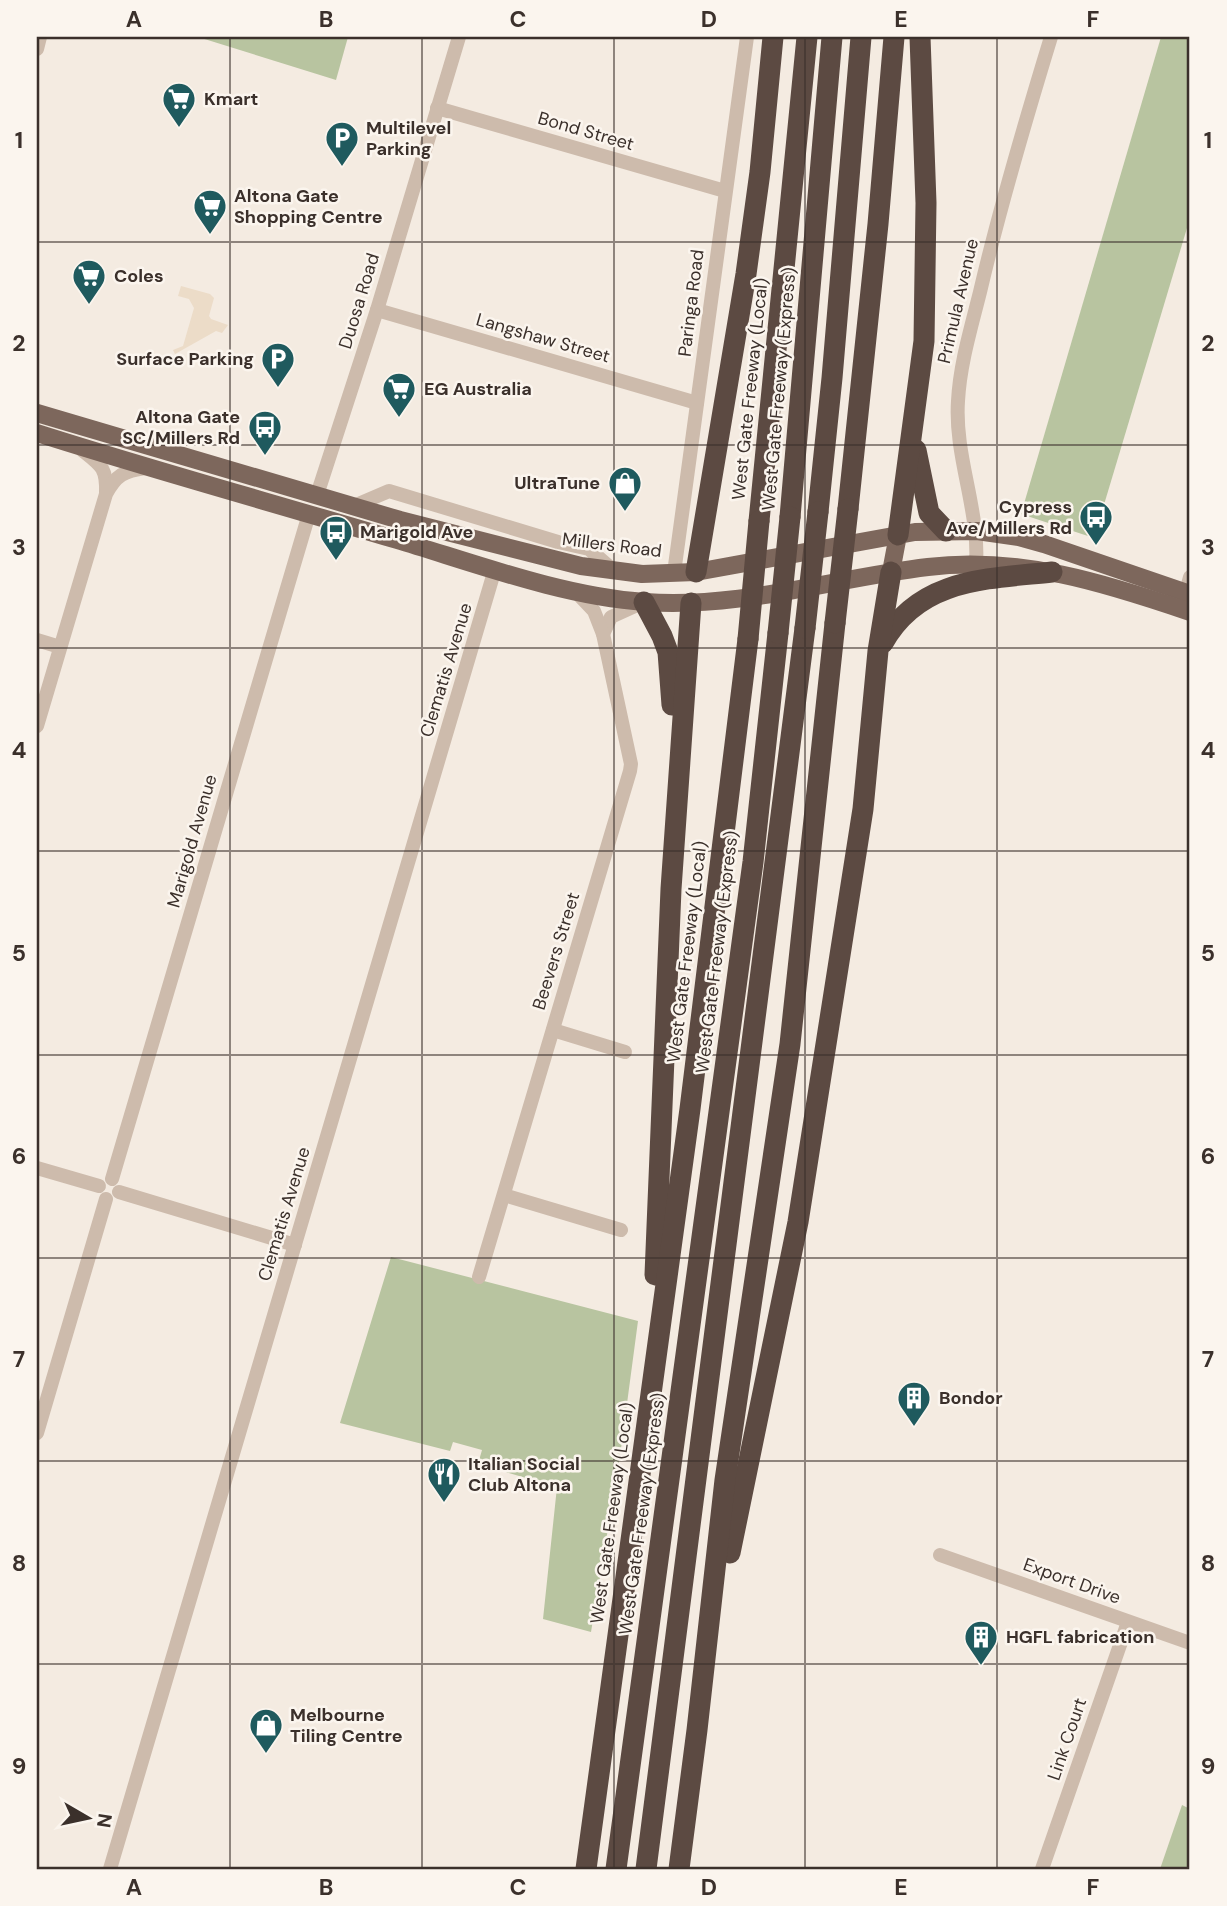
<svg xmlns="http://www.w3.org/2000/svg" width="1227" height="1906" font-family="'DM Sans',sans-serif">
  <rect width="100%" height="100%" fill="#f4ebe1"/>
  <g fill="#b8c4a0">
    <polygon points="198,37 348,37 336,80"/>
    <polygon points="1161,37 1190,37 1190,218 1094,538 1021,514"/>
    <polygon points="391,1257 638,1321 620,1456 591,1632 543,1619 557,1487 478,1464 482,1450 453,1442 450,1451 340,1423"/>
    <polygon points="1182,1805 1190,1809 1190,1869 1160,1869"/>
  </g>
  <polygon fill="#ecdcc8" points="181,286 210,294 214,298 209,316 211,319 228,325 222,333 216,331 175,354 173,350 183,346 194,308 189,299 178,296"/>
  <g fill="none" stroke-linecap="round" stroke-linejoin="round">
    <g stroke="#cdbbac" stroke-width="14">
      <polyline points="37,49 40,37"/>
      <polyline points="437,108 725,191"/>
      <polyline points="377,310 697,403"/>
      <path d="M82,450C101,465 107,468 106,493"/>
      <polyline points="317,495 377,310 459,37"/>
      <polyline points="354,506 389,491 558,542 589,549 613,570"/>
      <polyline points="674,573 747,37"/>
      <path d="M975,575C983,516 954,460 958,401C960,364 971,328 980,292C1000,206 1025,122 1051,37"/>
      <polyline points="1183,603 1190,577"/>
      <polyline points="603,634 611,617 644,602"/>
      <polyline points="37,640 60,647"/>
      <path d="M37,726L106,494C116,475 124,471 145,468"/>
      <polyline points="553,1030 625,1052"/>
      <polyline points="37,1168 99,1186"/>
      <polyline points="112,1179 309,514"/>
      <polyline points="119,1192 295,1245"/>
      <polyline points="504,1195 621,1230"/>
      <polyline points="479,1277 630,771 631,764 603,634 594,611 575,591"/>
      <polyline points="37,1433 106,1199"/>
      <polyline points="940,1555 1190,1643"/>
      <polyline points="110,1869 495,569"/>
      <polyline points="1042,1869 1128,1622"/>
    </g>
    <g stroke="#7d675c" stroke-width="18">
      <polyline points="37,413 400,520 581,566 642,574 696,572 915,532 977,531 1019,537 1044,544 1190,594"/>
      <path d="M37,433C156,471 277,504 397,540C474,563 565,597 645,602C741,609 834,578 928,567C1020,556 1105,583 1190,612"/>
      <polyline points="891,572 898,535"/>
    </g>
    <g stroke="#5c4a42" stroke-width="21">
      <polyline points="916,450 929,513 946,531"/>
      <polyline points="848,509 878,224 894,37"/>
      <polyline points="818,512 832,378 861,37"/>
      <polyline points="790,517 832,37"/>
      <polyline points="759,521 807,37"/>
      <polyline points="898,535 924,341 926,203 920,37"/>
      <polyline points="696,572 746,274 760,172 773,37"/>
      <polyline points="644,602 662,636 668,652 672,705"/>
      <path d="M883,643C919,578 987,579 1052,572"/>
      <polyline points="655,1275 671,889 691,603"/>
      <polyline points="730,1553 798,1222 863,809 878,651 891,572"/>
      <polyline points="586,1869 690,1109 748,639"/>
      <polyline points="616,1869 753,862 778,633"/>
      <polyline points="646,1869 805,628"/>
      <polyline points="679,1869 697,1730 725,1480 790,1044 835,623"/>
    </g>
    <g stroke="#5c4a42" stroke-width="21">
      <polyline points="835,623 848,509"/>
      <polyline points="805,628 818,512"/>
      <polyline points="778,633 790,517"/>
      <polyline points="748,639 759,521"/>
    </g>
  </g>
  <path fill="none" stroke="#3b302b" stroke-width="2" stroke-opacity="0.55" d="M230,37V1869M422,37V1869M614,37V1869M805,37V1869M997,37V1869M37,242H1190M37,445H1190M37,648H1190M37,851H1190M37,1055H1190M37,1258H1190M37,1461H1190M37,1664H1190"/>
  <defs>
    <symbol id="supermarket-pin" viewBox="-11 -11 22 30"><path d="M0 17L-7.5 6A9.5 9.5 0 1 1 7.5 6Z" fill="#1f5a5e" stroke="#fbf5ee"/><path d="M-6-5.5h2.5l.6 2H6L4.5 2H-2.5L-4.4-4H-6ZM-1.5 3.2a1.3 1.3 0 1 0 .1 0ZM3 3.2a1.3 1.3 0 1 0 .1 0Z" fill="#fff"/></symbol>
    <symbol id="parking-pin" viewBox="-11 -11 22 30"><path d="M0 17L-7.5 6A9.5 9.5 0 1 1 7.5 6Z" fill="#1f5a5e" stroke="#fbf5ee"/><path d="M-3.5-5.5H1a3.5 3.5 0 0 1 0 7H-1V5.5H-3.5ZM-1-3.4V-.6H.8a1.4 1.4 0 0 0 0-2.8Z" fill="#fff"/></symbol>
    <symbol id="bus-pin" viewBox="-11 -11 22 30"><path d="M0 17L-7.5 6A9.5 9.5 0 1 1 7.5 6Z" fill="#1f5a5e" stroke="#fbf5ee"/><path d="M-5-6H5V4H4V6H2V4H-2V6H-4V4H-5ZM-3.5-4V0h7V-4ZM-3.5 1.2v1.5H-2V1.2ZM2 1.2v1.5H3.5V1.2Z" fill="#fff"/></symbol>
    <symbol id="shop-pin" viewBox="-11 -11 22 30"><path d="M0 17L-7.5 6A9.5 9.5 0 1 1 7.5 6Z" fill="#1f5a5e" stroke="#fbf5ee"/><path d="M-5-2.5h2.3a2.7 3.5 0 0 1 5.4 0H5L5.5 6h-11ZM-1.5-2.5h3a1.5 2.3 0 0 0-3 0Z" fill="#fff"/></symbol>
    <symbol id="building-pin" viewBox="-11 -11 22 30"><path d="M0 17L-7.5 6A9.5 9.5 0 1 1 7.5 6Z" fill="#1f5a5e" stroke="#fbf5ee"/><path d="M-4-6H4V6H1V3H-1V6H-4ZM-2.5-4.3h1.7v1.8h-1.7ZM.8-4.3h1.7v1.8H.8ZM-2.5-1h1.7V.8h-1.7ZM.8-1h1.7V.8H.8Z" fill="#fff"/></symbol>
    <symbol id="restaurant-pin" viewBox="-11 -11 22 30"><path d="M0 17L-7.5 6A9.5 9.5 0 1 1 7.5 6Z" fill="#1f5a5e" stroke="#fbf5ee"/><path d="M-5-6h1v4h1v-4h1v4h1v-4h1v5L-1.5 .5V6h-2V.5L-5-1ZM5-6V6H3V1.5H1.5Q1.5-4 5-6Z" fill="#fff"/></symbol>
  </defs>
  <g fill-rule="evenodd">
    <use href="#supermarket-pin" x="160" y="80" width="38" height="52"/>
    <use href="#parking-pin" x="323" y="119" width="38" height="52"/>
    <use href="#supermarket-pin" x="191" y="187" width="38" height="52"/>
    <use href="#supermarket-pin" x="70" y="257" width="38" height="52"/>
    <use href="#parking-pin" x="259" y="340" width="38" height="52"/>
    <use href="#supermarket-pin" x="380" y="370" width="38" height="52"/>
    <use href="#bus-pin" x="246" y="408" width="38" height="52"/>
    <use href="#shop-pin" x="606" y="464" width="38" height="52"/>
    <use href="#bus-pin" x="1077" y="498" width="38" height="52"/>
    <use href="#bus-pin" x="317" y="513" width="38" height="52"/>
    <use href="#building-pin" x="895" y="1379" width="38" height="52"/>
    <use href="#restaurant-pin" x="425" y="1455" width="38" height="52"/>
    <use href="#building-pin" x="962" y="1618" width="38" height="52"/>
    <use href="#shop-pin" x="247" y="1706" width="38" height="52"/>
  </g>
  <g text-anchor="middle" stroke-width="5" stroke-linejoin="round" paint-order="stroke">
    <g font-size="18" font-weight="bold" fill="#3b302b" stroke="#fbf5ee" text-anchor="start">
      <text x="204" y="105">Kmart</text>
      <text x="366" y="134">Multilevel<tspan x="366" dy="21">Parking</tspan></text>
      <text x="234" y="202">Altona Gate<tspan x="234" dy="21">Shopping Centre</tspan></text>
      <text x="114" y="282">Coles</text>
      <text x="254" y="365" text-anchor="end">Surface Parking</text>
      <text x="424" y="395">EG Australia</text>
      <text x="240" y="423" text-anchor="end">Altona Gate<tspan x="240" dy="21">SC/Millers Rd</tspan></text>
      <text x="600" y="489" text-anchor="end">UltraTune</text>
      <text x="1072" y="513" text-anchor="end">Cypress<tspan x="1072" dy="21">Ave/Millers Rd</tspan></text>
      <text x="360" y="538">Marigold Ave</text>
      <text x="939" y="1404">Bondor</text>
      <text x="468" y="1470">Italian Social<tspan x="468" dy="21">Club Altona</tspan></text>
      <text x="1006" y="1643">HGFL fabrication</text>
      <text x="290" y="1721">Melbourne<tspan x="290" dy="21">Tiling Centre</tspan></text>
    </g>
    <g font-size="18" fill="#3b302b" stroke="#fbf5ee">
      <text transform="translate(586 131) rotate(16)" y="6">Bond Street</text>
      <text transform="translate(359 301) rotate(-73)" y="6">Duosa Road</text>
      <text transform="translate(958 301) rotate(-77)" y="6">Primula Avenue</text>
      <text transform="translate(691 303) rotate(-83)" y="6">Paringa Road</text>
      <text transform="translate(543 338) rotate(16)" y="6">Langshaw Street</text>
      <text transform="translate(750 389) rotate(-84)" y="6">West Gate Freeway (Local)</text>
      <text transform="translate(779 389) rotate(-85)" y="6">West Gate Freeway (Express)</text>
      <text transform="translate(612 545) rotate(7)" y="6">Millers Road</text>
      <text transform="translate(446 670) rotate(-73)" y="6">Clematis Avenue</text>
      <text transform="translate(192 841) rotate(-74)" y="6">Marigold Avenue</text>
      <text transform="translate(556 951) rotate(-73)" y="6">Beevers Street</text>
      <text transform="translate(687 952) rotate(-83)" y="6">West Gate Freeway (Local)</text>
      <text transform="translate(717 952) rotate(-83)" y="6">West Gate Freeway (Express)</text>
      <text transform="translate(284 1214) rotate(-73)" y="6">Clematis Avenue</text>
      <text transform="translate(612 1513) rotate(-82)" y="6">West Gate Freeway (Local)</text>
      <text transform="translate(642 1514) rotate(-82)" y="6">West Gate Freeway (Express)</text>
      <text transform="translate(1072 1581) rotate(20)" y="6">Export Drive</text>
      <text transform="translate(1067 1739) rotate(-71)" y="6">Link Court</text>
    </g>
  </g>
  <rect width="1227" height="1906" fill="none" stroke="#fbf5ee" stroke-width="77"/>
  <g transform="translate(88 1818) rotate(99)" stroke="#fbf5ee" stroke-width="5" paint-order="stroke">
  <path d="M0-5L12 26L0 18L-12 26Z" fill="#3b302b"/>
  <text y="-10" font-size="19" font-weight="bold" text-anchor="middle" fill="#3b302b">N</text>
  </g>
  <rect x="38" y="38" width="1150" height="1830" fill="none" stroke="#3b302b" stroke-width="2.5"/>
  <g font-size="23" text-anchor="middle" font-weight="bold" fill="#3b302b">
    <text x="134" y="27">A</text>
    <text x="326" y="27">B</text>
    <text x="518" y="27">C</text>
    <text x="709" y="27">D</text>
    <text x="901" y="27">E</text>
    <text x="1093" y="27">F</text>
    <text x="19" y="148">1</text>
    <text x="1208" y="148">1</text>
    <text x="19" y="351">2</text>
    <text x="1208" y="351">2</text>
    <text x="19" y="555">3</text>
    <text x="1208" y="555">3</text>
    <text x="19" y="758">4</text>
    <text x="1208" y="758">4</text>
    <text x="19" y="961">5</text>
    <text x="1208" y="961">5</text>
    <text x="19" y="1164">6</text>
    <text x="1208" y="1164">6</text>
    <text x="19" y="1367">7</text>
    <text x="1208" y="1367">7</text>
    <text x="19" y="1571">8</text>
    <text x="1208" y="1571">8</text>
    <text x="19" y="1774">9</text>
    <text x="1208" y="1774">9</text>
    <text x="134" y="1895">A</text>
    <text x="326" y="1895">B</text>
    <text x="518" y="1895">C</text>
    <text x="709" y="1895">D</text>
    <text x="901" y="1895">E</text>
    <text x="1093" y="1895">F</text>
  </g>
</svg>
